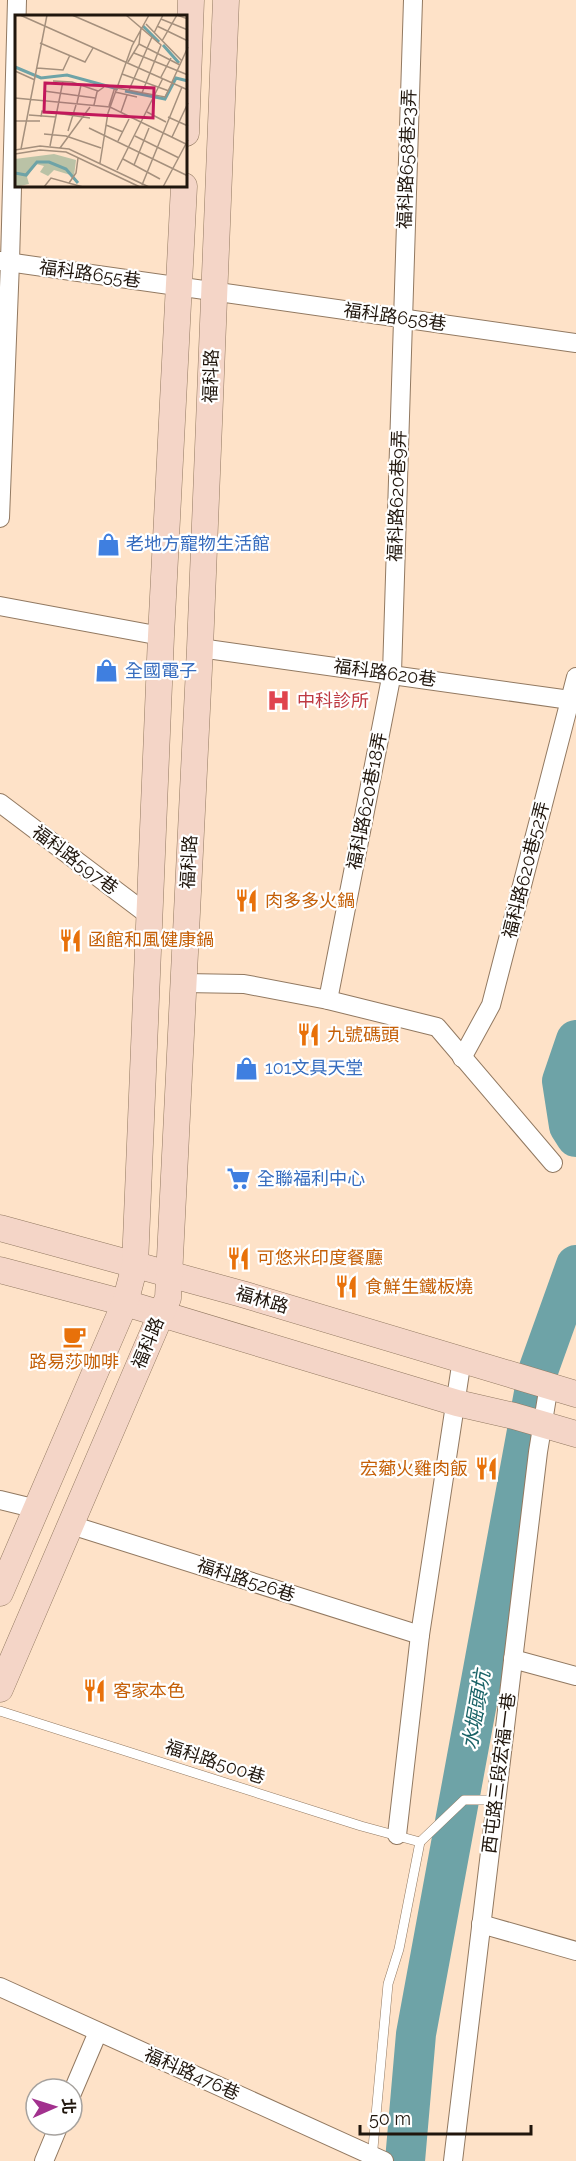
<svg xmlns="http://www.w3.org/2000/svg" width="576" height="2161" font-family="Raleway,'Noto Sans TC',sans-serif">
  <rect width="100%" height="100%" fill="#fee2c8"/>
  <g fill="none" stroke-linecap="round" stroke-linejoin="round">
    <g stroke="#6ea3a7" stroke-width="40">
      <polyline points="576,1040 562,1081 569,1126 576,1137"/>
      <polyline points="405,2161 416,2034 538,1371 576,1265"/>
    </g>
    <defs>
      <g id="lane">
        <polyline points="0,1711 361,1826 420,1842"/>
        <polyline points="372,2159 388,1984 399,1949 420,1842 464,1800 496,1800"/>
      </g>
      <g id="street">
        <polyline points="0,261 576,343"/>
        <polyline points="0,518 10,262 17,0"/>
        <polyline points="0,606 161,636"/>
        <polyline points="200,648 570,700"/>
        <polyline points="0,803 151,917"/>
        <polyline points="184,983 244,984 328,1000 437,1027 553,1163"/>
        <polyline points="328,1000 392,673 413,0"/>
        <polyline points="462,1058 491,1005 576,677"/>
        <polyline points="0,1500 37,1509"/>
        <polyline points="71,1525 420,1635"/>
        <polyline points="513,1659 576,1676"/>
        <polyline points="397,1835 420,1635 462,1359"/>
        <polyline points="481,1924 576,1951"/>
        <polyline points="0,1987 384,2161"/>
        <polyline points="72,2093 98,2032"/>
        <polyline points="44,2161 59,2125"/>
        <polyline points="453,2161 538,1452 549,1385"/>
      </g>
      <g id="secondary">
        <polyline points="186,133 191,0"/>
        <polyline points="0,1228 242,1294 576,1394"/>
        <polyline points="0,1270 125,1303 457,1403 514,1416 576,1434"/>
        <polyline points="0,1593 125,1303 135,1265 161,636 184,186"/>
        <polyline points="0,1689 168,1298 200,648 226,0"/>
      </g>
    </defs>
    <use href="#lane" stroke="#927961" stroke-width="10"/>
    <use href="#street" stroke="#927961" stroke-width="20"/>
    <use href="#secondary" stroke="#927961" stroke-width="27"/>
    <use href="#lane" stroke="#fff" stroke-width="9"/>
    <use href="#street" stroke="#fff" stroke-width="18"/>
    <use href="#secondary" stroke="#f4d5c7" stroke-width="26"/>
  </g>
  <defs>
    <symbol id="shop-bare" viewBox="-9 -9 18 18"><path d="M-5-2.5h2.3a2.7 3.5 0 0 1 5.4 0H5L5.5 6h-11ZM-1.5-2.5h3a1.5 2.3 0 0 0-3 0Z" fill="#3f7fe0" stroke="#fff" stroke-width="2.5" paint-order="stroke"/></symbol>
    <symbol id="hospital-bare" viewBox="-9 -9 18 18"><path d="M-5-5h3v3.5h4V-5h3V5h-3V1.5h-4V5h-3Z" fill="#e0444e" stroke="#fff" stroke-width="2.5" paint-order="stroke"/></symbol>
    <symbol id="restaurant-bare" viewBox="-9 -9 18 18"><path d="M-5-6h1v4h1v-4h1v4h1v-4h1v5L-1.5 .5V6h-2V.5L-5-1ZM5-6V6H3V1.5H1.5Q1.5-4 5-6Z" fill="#e8710a" stroke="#fff" stroke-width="2.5" paint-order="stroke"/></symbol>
    <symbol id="supermarket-bare" viewBox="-9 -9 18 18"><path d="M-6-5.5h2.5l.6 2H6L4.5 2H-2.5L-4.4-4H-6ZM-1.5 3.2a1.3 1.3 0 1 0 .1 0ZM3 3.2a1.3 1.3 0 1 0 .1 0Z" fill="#3f7fe0" stroke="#fff" stroke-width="2.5" paint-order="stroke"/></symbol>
    <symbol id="cafe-bare" viewBox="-9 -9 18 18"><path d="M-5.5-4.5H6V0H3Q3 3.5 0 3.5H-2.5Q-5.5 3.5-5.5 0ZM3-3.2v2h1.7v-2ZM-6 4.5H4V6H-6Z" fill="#e8710a" stroke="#fff" stroke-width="2.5" paint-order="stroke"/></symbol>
  </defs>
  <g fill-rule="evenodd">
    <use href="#shop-bare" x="92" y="528" width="33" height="33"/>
    <use href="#shop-bare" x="90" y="654" width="33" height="33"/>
    <use href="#hospital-bare" x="262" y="684" width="33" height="33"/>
    <use href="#restaurant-bare" x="230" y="884" width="33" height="33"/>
    <use href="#restaurant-bare" x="54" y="924" width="33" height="33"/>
    <use href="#restaurant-bare" x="292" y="1018" width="33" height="33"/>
    <use href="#shop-bare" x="230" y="1052" width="33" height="33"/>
    <use href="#supermarket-bare" x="222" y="1162" width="33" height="33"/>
    <use href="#restaurant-bare" x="222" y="1242" width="33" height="33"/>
    <use href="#restaurant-bare" x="330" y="1270" width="33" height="33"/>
    <use href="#cafe-bare" x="58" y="1320" width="33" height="33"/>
    <use href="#restaurant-bare" x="470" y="1452" width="33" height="33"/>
    <use href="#restaurant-bare" x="78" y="1674" width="33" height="33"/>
  </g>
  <g text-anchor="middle" stroke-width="4.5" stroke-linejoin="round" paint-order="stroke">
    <g font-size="18" fill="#20160d" stroke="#fff">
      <text transform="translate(407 159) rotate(-88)" y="6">福科路658巷23弄</text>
      <text transform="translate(90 274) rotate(8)" y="6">福科路655巷</text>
      <text transform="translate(395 317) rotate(8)" y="6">福科路658巷</text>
      <text transform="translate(211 376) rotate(-88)" y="6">福科路</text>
      <text transform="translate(397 496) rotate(-88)" y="6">福科路620巷9弄</text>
      <text transform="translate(385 673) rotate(8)" y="6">福科路620巷</text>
      <text transform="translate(367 801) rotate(-79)" y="6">福科路620巷18弄</text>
      <text transform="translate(75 860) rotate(37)" y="6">福科路597巷</text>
      <text transform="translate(189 862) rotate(-87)" y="6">福科路</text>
      <text transform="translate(526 870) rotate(-76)" y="6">福科路620巷52弄</text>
      <text transform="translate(262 1300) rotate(16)" y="6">福林路</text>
      <text transform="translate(148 1343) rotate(-67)" y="6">福科路</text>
      <text transform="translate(246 1580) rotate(18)" y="6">福科路526巷</text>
      <text transform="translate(215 1762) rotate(18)" y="6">福科路500巷</text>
      <text transform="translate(499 1773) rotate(-83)" y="6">西屯路三段宏福一巷</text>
      <text transform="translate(192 2074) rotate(24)" y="6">福科路476巷</text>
    </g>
    <g font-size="18" fill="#366cbe" stroke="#fff" text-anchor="start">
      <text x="126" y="550">老地方寵物生活館</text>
      <text x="125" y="677">全國電子</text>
      <text x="265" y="1074">101文具天堂</text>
      <text x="257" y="1185">全聯福利中心</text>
    </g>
    <g font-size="18" fill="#be3a42" stroke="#fff" text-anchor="start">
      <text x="297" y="707">中科診所</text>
    </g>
    <g font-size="18" fill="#c56008" stroke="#fff" text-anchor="start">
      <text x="265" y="907">肉多多火鍋</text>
      <text x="88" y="946">函館和風健康鍋</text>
      <text x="327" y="1041">九號碼頭</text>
      <text x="257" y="1264">可悠米印度餐廳</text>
      <text x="365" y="1293">食鮮生鐵板燒</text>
      <text x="74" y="1368" text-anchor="middle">路易莎咖啡</text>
      <text x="468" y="1475" text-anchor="end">宏薌火雞肉飯</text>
      <text x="113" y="1697">客家本色</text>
    </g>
    <g font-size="20" font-style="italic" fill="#196266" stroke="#fff">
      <text transform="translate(476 1710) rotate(-80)" y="7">水堀頭坑</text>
    </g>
  </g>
  <g transform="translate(15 15)">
    <rect width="172" height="172" fill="#fee2c8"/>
    <path d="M39,139L61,145L59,161L39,155L33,161L25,157L29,151L21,149L12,162L14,169L1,172L0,144Z" fill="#bac2a6"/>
    <path fill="none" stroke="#6ea3a7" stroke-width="3" d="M128,11L144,27M148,30L164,48M0,52L26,63L52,60L103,74M110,76L150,84L161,63L173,66M0,158L11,160L22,147H34L51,154L63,168"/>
    <path fill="none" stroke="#a5907d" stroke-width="1.5" d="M5,0L173,75M57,0L119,27M111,0L146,30L127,78M146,4L173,15M131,9L167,46M142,11L173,26M139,18L148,0M147,26L162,0L173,4M25,28L70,47L78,33M124,29L165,50M119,38L173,60M113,47L124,29L126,13M22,53L48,55L55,40M0,56L20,65M107,59L154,76M146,62L156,43M38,66L57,67L83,76M157,67L173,32M102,73L150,82L157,68M114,75L137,22M29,76L80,83M100,77L122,82M0,83L95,92L173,130M62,88L66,70M79,90L82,77L89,72M94,91L100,72M106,97L112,80M132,97L151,107M14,100L41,102M26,102L27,96L75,103M153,102L173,111M0,106H25M91,110L108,117M74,113L173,161M53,116L61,90M29,119L51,121L86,133M120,121L164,143M157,122L173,88M103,126L114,104M35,131L48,66M45,133L75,92M6,134L32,0M0,135L25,131L54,134L134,172M0,139L25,135L51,137L125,172M108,144L145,164M85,148L93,98L117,31L134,0M119,150L134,113M102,155L148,63M54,168L61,158L63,143M127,170L167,72M29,172L36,163L68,172M148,172L173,125"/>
    <path fill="#c2185b" fill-opacity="0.15" stroke="#c2185b" stroke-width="3" d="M30,68L139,73L138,103L29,97Z"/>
    <rect width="172" height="172" fill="none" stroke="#20160d" stroke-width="3"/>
  </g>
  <g transform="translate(54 2107) rotate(87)"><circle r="28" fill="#ffffff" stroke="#a6a29e" stroke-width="1.5"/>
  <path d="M0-4.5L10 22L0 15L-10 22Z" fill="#a2318e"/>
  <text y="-9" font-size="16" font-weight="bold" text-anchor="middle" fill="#20160d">北</text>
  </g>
  <path d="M360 2125v9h171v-9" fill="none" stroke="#20160d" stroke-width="3"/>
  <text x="369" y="2125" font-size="18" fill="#20160d" stroke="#ffffff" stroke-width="4.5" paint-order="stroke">50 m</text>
</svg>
